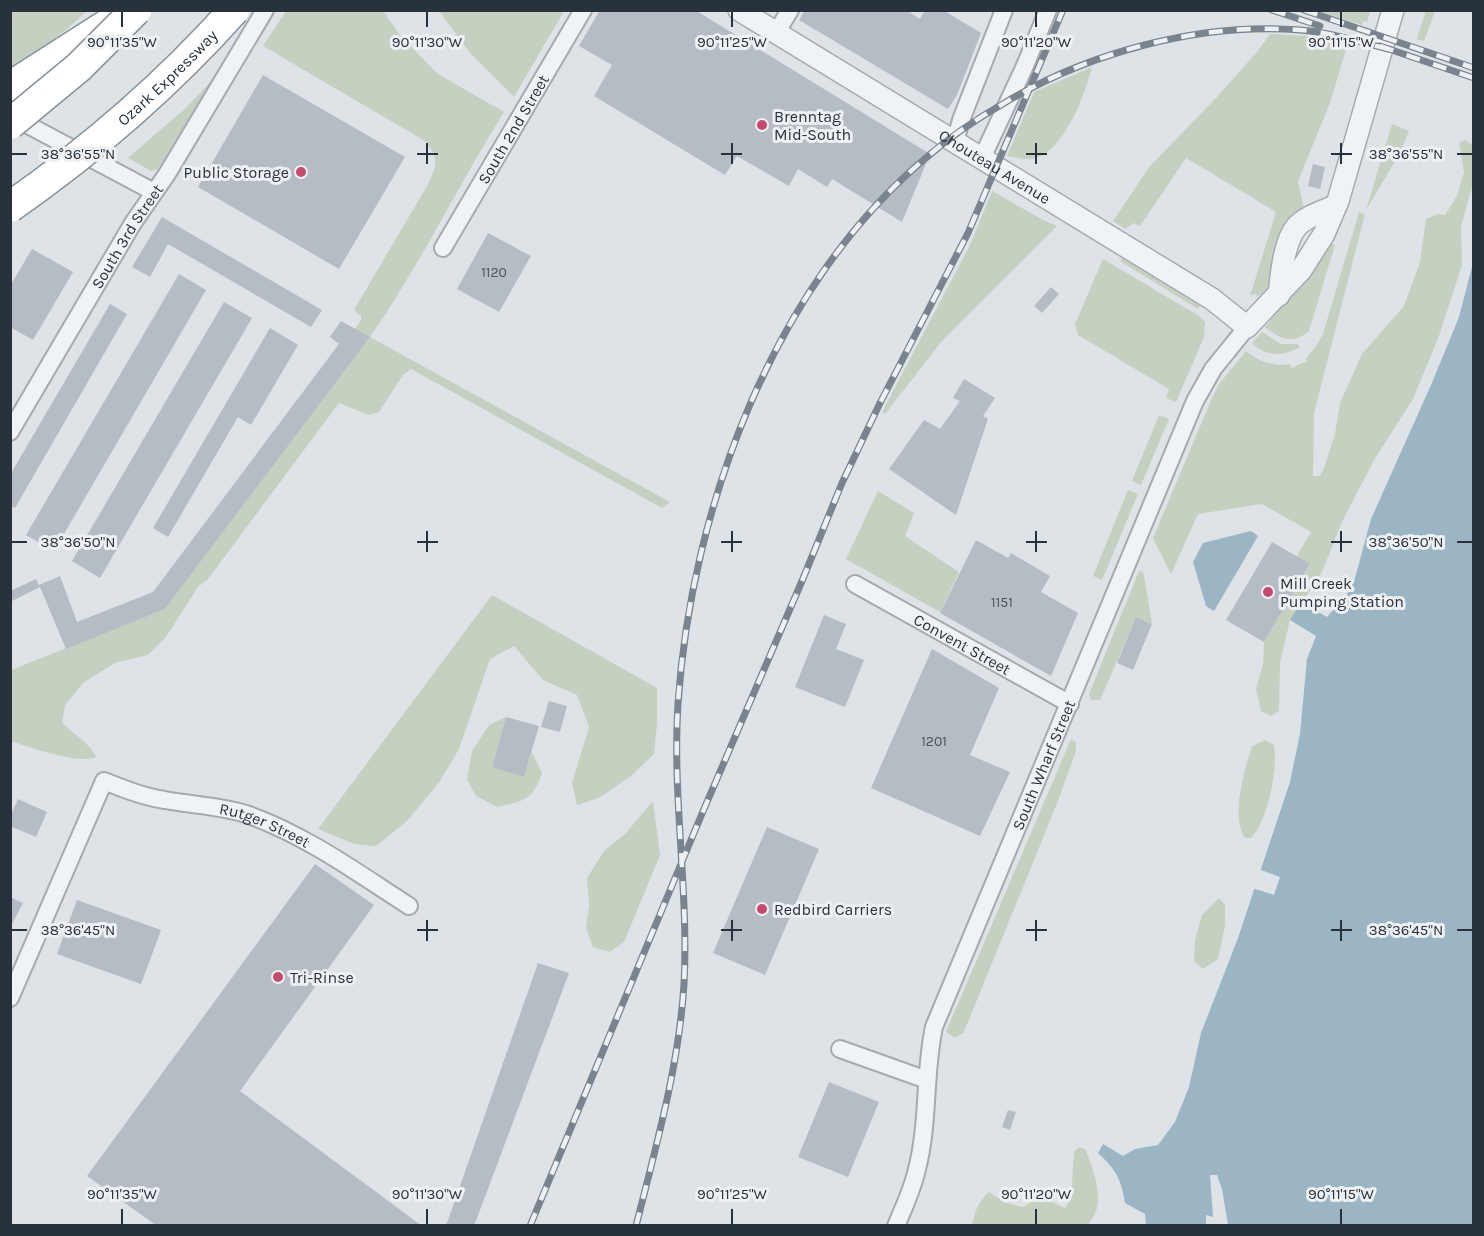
<svg xmlns="http://www.w3.org/2000/svg" width="1484" height="1236" font-family="Karla,sans-serif">
  <rect width="100%" height="100%" fill="#dee3e7"/>
  <g fill="#c6d0c0">
    <polygon points="1426,10 1435,11 1424,41 1417,39"/>
    <polygon points="11,11 87,11 66,30 11,73"/>
    <path d="M286,11H383L400,35L438,74L504,112C458,186 420,265 370,337L670,502L662,508L411,369L403,375L379,412L369,415L339,403L208,579L198,587L166,637L148,655L115,663L83,683L65,705L62,723C73,734 90,743 96,757C78,765 30,747 11,741V670L165,609L369,338L355,329L361,320V316L354,310L427,186C437,165 440,160 425,141L263,46Z"/>
    <polygon points="439,11 564,11 514,97 470,53"/>
    <polygon points="1318,11 1370,11 1367,22 1363,21 1362,25"/>
    <polygon points="1270,34 1310,36 1347,46 1330,103 1298,181 1304,210 1276,262 1266,292 1257,297 1256,294 1250,295 1251,293 1276,212 1186,158 1140,226 1134,223 1125,229 1113,221 1150,166 1216,98 1257,52"/>
    <path d="M1092,67C1085,95 1063,155 1031,159C1024,160 1014,157 1007,156L1034,92Z"/>
    <polygon points="212,80 158,169 151,171 128,158 187,107"/>
    <polygon points="1392,124 1409,131 1400,153 1366,210"/>
    <path d="M1465,140L1473,145V184L1461,226L1462,265L1439,336L1413,399L1374,460L1341,524L1322,572L1290,620L1280,663L1279,711L1271,716L1261,711L1256,689L1263,664L1264,642L1310,565L1296,557L1311,532L1262,504L1198,514L1171,574L1153,538L1212,398L1219,384L1246,351C1259,361 1272,367 1290,364L1292,368L1307,361L1306,358L1316,346L1323,334L1359,212L1365,214L1314,413L1313,476H1320L1324,468L1335,434L1340,403L1362,354L1404,306L1420,262L1426,219L1438,214L1445,215L1457,196L1464,172L1459,143Z"/>
    <polygon points="992,191 1043,220 1057,226 942,341 885,414 882,412 970,245"/>
    <path d="M1330,243L1335,245L1309,331C1293,345 1280,339 1265,327L1311,272Z"/>
    <polygon points="1122,258 1200,306 1198,309 1120,261"/>
    <polygon points="1103,259 1199,316 1205,322 1204,337 1176,402 1166,398 1169,389 1078,335 1075,324"/>
    <path d="M1262,332L1281,344H1298L1300,347C1284,357 1266,357 1252,343Z"/>
    <polygon points="1159,415 1169,419 1141,485 1132,481"/>
    <polygon points="1128,490 1138,494 1102,580 1093,576"/>
    <polygon points="878,491 914,513 905,536 959,572 940,612 846,559"/>
    <polygon points="1139,571 1142,571 1144,575 1152,624 1136,617 1100,700 1091,700 1089,694"/>
    <polygon points="492,595 657,688 657,725 654,754 631,776 599,798 577,805 572,783 589,727 577,695 543,680 514,646 490,659 459,749 440,781 407,821 376,846 354,844 318,829"/>
    <path d="M506,717L492,767L524,776L532,752L542,773C533,800 524,801 497,807L476,796L467,779L472,751L489,725Z"/>
    <polygon points="1071,739 1076,742 1076,751 1058,801 964,1032 955,1038 946,1032"/>
    <path d="M1265,740L1274,745C1278,769 1268,820 1251,838H1245C1230,816 1245,769 1252,746Z"/>
    <polygon points="653,801 660,855 624,942 610,952 593,947 586,928 589,905 587,878 604,851 625,834"/>
    <polygon points="1219,898 1225,905 1225,925 1218,959 1203,969 1194,961 1195,940 1202,915"/>
    <path d="M1079,1147L1085,1149C1092,1165 1101,1189 1097,1208C1096,1213 1091,1220 1088,1225H972C975,1212 978,1201 989,1192L1006,1203L1024,1207C1042,1193 1047,1200 1065,1208L1071,1198L1074,1152Z"/>
  </g>
  <g fill="#9bb5c5">
    <path d="M1473,263V1225H1228L1222,1189L1217,1175H1210L1213,1217L1206,1215V1225H1146L1145,1214L1125,1203C1121,1178 1116,1170 1098,1153L1103,1144L1123,1156L1135,1149L1158,1145L1175,1122L1189,1087L1201,1033L1238,938L1290,782L1300,734L1307,659L1316,636L1290,620L1301,602L1327,617L1348,593L1355,578L1371,519L1431,385L1459,317Z"/>
    <polygon points="1251,531 1258,536 1214,611 1206,606 1193,562 1203,543"/>
  </g>
  <polygon fill="#dee3e7" points="1258,869 1280,877 1274,895 1252,888"/>
  <g fill="#b6bcc3">
    <polygon points="600,10 695,10 930,154 902,222 832,179 827,187 798,169 789,186 737,156 725,175 594,96 612,65 579,46"/>
    <polygon points="805,10 906,10 920,19 925,10 943,10 981,33 957,95 948,109 799,20"/>
    <polygon points="263,75 405,157 339,269 198,187"/>
    <polygon points="1313,164 1325,167 1320,189 1308,186"/>
    <polygon points="162,217 322,310 311,327 168,244 150,277 132,267"/>
    <polygon points="488,233 531,256 499,312 457,289"/>
    <polygon points="32,249 73,272 33,340 10,327 10,286"/>
    <polygon points="179,274 206,290 54,551 26,535"/>
    <polygon points="1051,287 1059,294 1042,313 1034,306"/>
    <polygon points="224,302 252,318 100,578 72,561"/>
    <polygon points="110,304 127,314 15,508 10,505 10,475"/>
    <polygon points="341,321 370,337 165,609 66,649 40,587 10,602 10,591 36,579 39,585 60,576 77,622 153,592 339,344 330,337"/>
    <polygon points="270,328 298,345 251,425 238,417 168,537 153,528"/>
    <polygon points="964,379 995,398 983,416 988,419 956,515 889,469 924,420 940,429 960,401 953,398"/>
    <polygon points="976,540 1008,558 1011,553 1050,576 1041,592 1078,613 1051,676 940,613"/>
    <polygon points="1272,542 1310,564 1264,642 1226,620"/>
    <polygon points="824,615 846,624 836,649 864,660 845,707 795,687"/>
    <polygon points="1136,617 1152,624 1133,670 1117,663"/>
    <polygon points="932,649 999,688 970,755 1010,772 980,836 871,788"/>
    <polygon points="549,701 567,706 560,732 541,727"/>
    <polygon points="506,717 539,726 524,777 492,767"/>
    <polygon points="18,799 47,812 36,837 10,826 10,817"/>
    <polygon points="767,827 819,849 765,975 713,953"/>
    <polygon points="315,864 374,905 240,1091 422,1226 157,1226 87,1176"/>
    <polygon points="10,897 23,903 10,928"/>
    <polygon points="77,900 161,930 141,984 57,954"/>
    <polygon points="538,963 569,973 474,1226 446,1226"/>
    <polygon points="829,1082 879,1102 848,1177 798,1157"/>
    <polygon points="1008,1110 1016,1112 1010,1130 1002,1127"/>
  </g>
  <g fill="none" stroke-linecap="round" stroke-linejoin="round">
    <defs>
      <g id="minor">
        <polyline points="776,33 790,10"/>
        <polyline points="11,116 154,192"/>
        <polyline points="955,142 961,120 1004,10"/>
        <polyline points="982,158 1024,68 1048,10"/>
        <path id="s1" d="M443,248L583,10"/>
        <path id="s2" d="M10,432L133,223L167,174L265,10"/>
        <path id="s3" d="M855,584L1070,704"/>
        <path id="s4" d="M10,998L104,781C124,789 144,797 165,800C192,805 220,806 246,814C306,835 356,872 409,906"/>
        <polyline points="840,1049 927,1080"/>
        <path id="s5" d="M896,1226C904,1207 913,1188 917,1169C929,1123 924,1073 934,1027L1195,401L1213,369L1247,327"/>
      </g>
      <g id="tertiary">
        <path id="s6" d="M739,10L1212,299L1247,327L1301,270L1324,234L1338,201L1393,10"/>
        <path d="M1279,295C1281,275 1284,241 1297,226C1307,216 1323,211 1335,206"/>
      </g>
      <polyline id="motorway" points="10,87 124,14"/>
    </defs>
    <use href="#minor" stroke="#a4aab0" stroke-width="20"/>
    <use href="#tertiary" stroke="#a4aab0" stroke-width="24"/>
    <use href="#motorway" stroke="#86929c" stroke-width="33"/>
    <use href="#minor" stroke="#f0f3f5" stroke-width="16"/>
    <use href="#tertiary" stroke="#f0f3f5" stroke-width="21"/>
    <use href="#motorway" stroke="#fff" stroke-width="30"/>
    <defs>
      <g id="rail">
        <polyline points="1272,10 1320,26"/>
        <polyline points="1304,10 1474,68"/>
        <polyline points="1380,46 1474,78"/>
        <polyline points="530,1226 701,816 802,581 842,483 880,403 968,233 1063,10"/>
        <path d="M636,1226C656,1146 679,1066 684,984C689,891 672,798 678,704C691,509 773,285 927,157C950,137 975,120 1001,105C1086,53 1199,22 1300,30C1330,32 1359,42 1388,49"/>
      </g>
    </defs>
    <use href="#rail" stroke="#79848f" stroke-width="7"/>
    <use href="#rail" stroke="#edf1f4" stroke-width="4.5" stroke-dasharray="14" stroke-linecap="butt"/>
    <defs>
      <g id="motorway-bridge">
        <polyline points="10,124 79,67 136,10"/>
        <path id="s7" d="M10,207C93,149 167,85 234,10"/>
      </g>
    </defs>
    <use href="#motorway-bridge" stroke="#86929c" stroke-width="33" stroke-linecap="butt"/>
    <use href="#motorway-bridge" stroke="#fff" stroke-width="30"/>
  </g>
  <path fill="none" stroke="#28323c" stroke-width="2" d="M122,12V27M427,12V27M732,12V27M1036,12V27M1341,12V27M427,143V164M732,143V164M1036,143V164M1341,143V164M12,154H27M417,154H438M721,154H742M1026,154H1047M1331,154H1352M1457,154H1472M427,531V552M732,531V552M1036,531V552M1341,531V552M12,542H27M417,542H438M721,542H742M1026,542H1047M1331,542H1352M1457,542H1472M427,920V941M732,920V941M1036,920V941M1341,920V941M12,930H27M417,930H438M721,930H742M1026,930H1047M1331,930H1352M1457,930H1472M122,1209V1224M427,1209V1224M732,1209V1224M1036,1209V1224M1341,1209V1224"/>
  <g fill="#c54a6c" stroke="#edf1f4" stroke-width="2">
    <circle cx="762" cy="125" r="6"/>
    <circle cx="301" cy="172" r="6"/>
    <circle cx="1268" cy="592" r="6"/>
    <circle cx="762" cy="909" r="6"/>
    <circle cx="278" cy="977" r="6"/>
  </g>
  <g text-anchor="middle" stroke-width="6" stroke-linejoin="round" paint-order="stroke">
    <g font-size="14" fill="#4c545e">
      <text x="494" y="277">1120</text>
      <text x="1002" y="607">1151</text>
      <text x="934" y="746">1201</text>
    </g>
    <g font-size="16" fill="#28323c" stroke="#edf1f4">
      <text dy="6" stroke="none"><textPath href="#s7" startOffset="204">Ozark Expressway</textPath></text>
      <text dy="6" stroke="none"><textPath href="#s1" startOffset="138">South 2nd Street</textPath></text>
      <text dy="6" stroke="none"><textPath href="#s6" startOffset="300">Chouteau Avenue</textPath></text>
      <text dy="6" stroke="none"><textPath href="#s2" startOffset="228">South 3rd Street</textPath></text>
      <text dy="6" stroke="none"><textPath href="#s3" startOffset="123">Convent Street</textPath></text>
      <text dy="6" stroke="none"><textPath href="#s5" startOffset="488">South Wharf Street</textPath></text>
      <text dy="6" stroke="none"><textPath href="#s4" startOffset="404">Rutger Street</textPath></text>
    </g>
    <g font-size="16" fill="#28323c" stroke="#edf1f4" text-anchor="start">
      <text x="774" y="122">Brenntag<tspan x="774" dy="18">Mid-South</tspan></text>
      <text x="289" y="178" text-anchor="end">Public Storage</text>
      <text x="1280" y="589">Mill Creek<tspan x="1280" dy="18">Pumping Station</tspan></text>
      <text x="774" y="915">Redbird Carriers</text>
      <text x="290" y="983">Tri-Rinse</text>
    </g>
  </g>
  <g font-size="15" text-anchor="middle" fill="#28323c" stroke="#edf1f4" stroke-width="6" stroke-linejoin="round" paint-order="stroke">
    <text x="122" y="47">90°11'35"W</text>
    <text x="427" y="47">90°11'30"W</text>
    <text x="732" y="47">90°11'25"W</text>
    <text x="1036" y="47">90°11'20"W</text>
    <text x="1341" y="47">90°11'15"W</text>
    <text x="78" y="159">38°36'55"N</text>
    <text x="1406" y="159">38°36'55"N</text>
    <text x="78" y="547">38°36'50"N</text>
    <text x="1406" y="547">38°36'50"N</text>
    <text x="78" y="935">38°36'45"N</text>
    <text x="1406" y="935">38°36'45"N</text>
    <text x="122" y="1199">90°11'35"W</text>
    <text x="427" y="1199">90°11'30"W</text>
    <text x="732" y="1199">90°11'25"W</text>
    <text x="1036" y="1199">90°11'20"W</text>
    <text x="1341" y="1199">90°11'15"W</text>
  </g>
  <rect width="1484" height="1236" fill="none" stroke="#28323c" stroke-width="24"/>
</svg>
